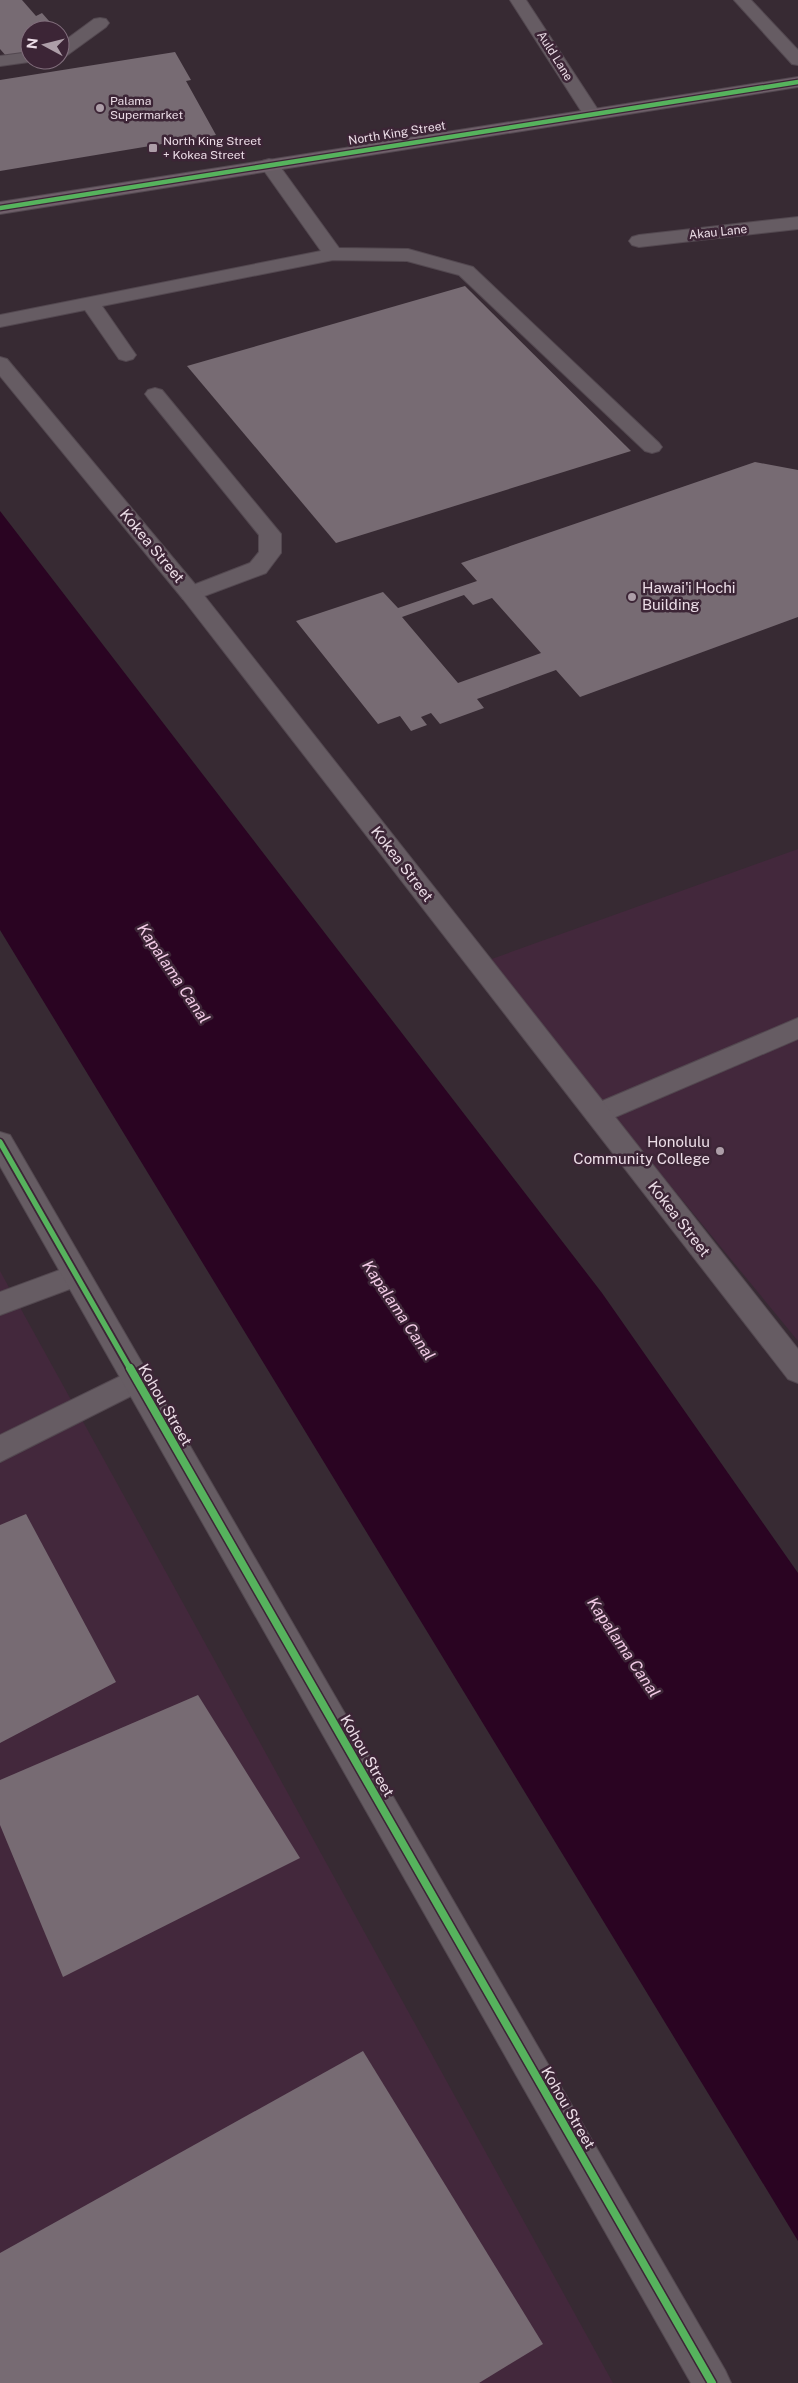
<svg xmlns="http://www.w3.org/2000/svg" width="798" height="2383" font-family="'Public Sans',sans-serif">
  <rect width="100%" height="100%" fill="#372a33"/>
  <g fill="#43283c">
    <polygon points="798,849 798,1341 486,961"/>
    <polygon points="0,1271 613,2383 0,2383"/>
  </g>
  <polygon fill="#2a0422" points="0,511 602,1293 798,1573 798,2241 0,930"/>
  <g fill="#776b73" fill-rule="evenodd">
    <polygon points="0,0 22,0 36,16 42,13 57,30 30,30 30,51 7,57 0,49"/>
    <polygon points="175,52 191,80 186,81 216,135 0,171 0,80"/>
    <polygon points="465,286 631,451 336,543 187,366"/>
    <path d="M755,462L798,470V617L580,697L556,670L477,699L484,708L440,724L431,713L421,717L427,725L411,731L400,716L378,724L296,621L383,592L398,608L477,581L461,563ZM464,595L473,605L492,598L541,653L458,683L402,617Z"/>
    <polygon points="26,1514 116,1682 0,1743 0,1525"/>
    <polygon points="198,1695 300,1858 63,1977 0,1825 0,1780"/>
    <polygon points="363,2051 543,2344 479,2383 0,2383 0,2253"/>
  </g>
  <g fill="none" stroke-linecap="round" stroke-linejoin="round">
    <defs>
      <g id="lane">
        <polygon points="100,18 106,19 109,23 106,27 66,56 60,57 60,44 94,19"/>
        <polygon points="30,52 30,60 36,61 0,66 0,56"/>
        <polygon points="269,159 276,161 339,248 408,249 473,267 659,443 662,447 659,451 652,453 645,451 459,275 407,261 333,260 102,306 136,355 133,359 126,361 119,359 85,310 0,327 0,315 321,251 260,165 262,161"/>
        <polygon points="155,388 162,390 281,534 281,553 266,573 191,601 183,599 180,594 183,589 250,563 259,552 259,535 148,398 145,394 148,390"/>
        <polygon points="798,1018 798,1039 606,1121 597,1124 588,1121 584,1114 588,1107"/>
        <polygon points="76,1264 86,1267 90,1275 86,1283 0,1315 0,1292"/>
        <polygon points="137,1368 147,1372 152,1380 147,1388 0,1462 0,1435"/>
      </g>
      <g id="street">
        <polygon points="510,0 526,0 600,113 597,117 585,117"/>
        <polygon points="734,0 751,0 798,50 798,65 792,64"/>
        <polygon points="798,217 798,229 639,247 632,245 629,241 632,237 639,235"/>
        <polygon points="0,357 7,359 199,589 798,1349 798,1383 788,1379 183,599 0,376"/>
        <polygon points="0,1132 10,1135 725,2370 731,2383 691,2383 0,1166"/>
      </g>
      <polygon id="primary" points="798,77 798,87 0,214 0,202"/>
    </defs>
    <use href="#lane" stroke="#534850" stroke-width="2"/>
    <use href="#street" stroke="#534850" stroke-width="2"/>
    <use href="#primary" stroke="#534850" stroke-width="2"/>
    <use href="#lane" fill="#665c63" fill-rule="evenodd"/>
    <use href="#street" fill="#665c63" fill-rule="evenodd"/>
    <use href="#primary" fill="#6f606a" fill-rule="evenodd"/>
    <defs>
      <polyline id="cycleway-far2" points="0,208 798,82"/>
      <polyline id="cycleway-far1" points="0,1142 130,1369"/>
      <polyline id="cycleway" points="130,1368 712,2383"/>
    </defs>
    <use href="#cycleway-far2" stroke="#3c2536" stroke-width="7"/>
    <use href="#cycleway-far1" stroke="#3c2536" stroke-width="9"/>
    <use href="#cycleway" stroke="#3c2536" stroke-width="11"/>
    <use href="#cycleway-far2" stroke="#56b35d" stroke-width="4.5"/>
    <use href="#cycleway-far1" stroke="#56b35d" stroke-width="5.5"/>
    <use href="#cycleway" stroke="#56b35d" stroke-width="8"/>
  </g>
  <g fill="#ad9ea8" stroke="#3c2536" stroke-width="2">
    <circle cx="100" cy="108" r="5"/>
    <rect x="148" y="143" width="10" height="10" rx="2.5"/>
    <circle cx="632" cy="597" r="5"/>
    <circle cx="720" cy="1151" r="5"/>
  </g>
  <g text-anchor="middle" stroke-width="5" stroke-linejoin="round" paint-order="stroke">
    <g font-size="12" fill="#ecdde7" stroke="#3c2536">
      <text transform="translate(555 56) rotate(58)" y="4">Auld Lane</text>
      <text transform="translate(397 133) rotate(-9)" y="4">North King Street</text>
      <text transform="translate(718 232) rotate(-6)" y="4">Akau Lane</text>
    </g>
    <g font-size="12" fill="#ecdde7" stroke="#3c2536" text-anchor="start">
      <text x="110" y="105">Palama<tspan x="110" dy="14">Supermarket</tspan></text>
      <text x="163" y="145">North King Street<tspan x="163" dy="14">+ Kokea Street</tspan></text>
    </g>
    <g font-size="15" fill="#ecdde7" stroke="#3c2536">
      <text transform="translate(152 546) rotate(50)" y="5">Kokea Street</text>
      <text transform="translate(402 864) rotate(52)" y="5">Kokea Street</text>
      <text transform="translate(679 1219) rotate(52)" y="5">Kokea Street</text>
      <text transform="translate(165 1405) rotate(60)" y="5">Kohou Street</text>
      <text transform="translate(367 1756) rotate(60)" y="5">Kohou Street</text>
      <text transform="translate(568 2108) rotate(60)" y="5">Kohou Street</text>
    </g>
    <g font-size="15" fill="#ecdde7" stroke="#3c2536" text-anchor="start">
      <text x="642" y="593">Hawai'i Hochi<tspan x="642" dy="17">Building</tspan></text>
      <text x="710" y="1147" text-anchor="end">Honolulu<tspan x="710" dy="17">Community College</tspan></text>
    </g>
    <g font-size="16" font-style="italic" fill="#f3cce7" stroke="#3c2536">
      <text transform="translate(174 973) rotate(56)" y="6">Kapalama Canal</text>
      <text transform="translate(399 1310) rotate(56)" y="6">Kapalama Canal</text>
      <text transform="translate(624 1647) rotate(56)" y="6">Kapalama Canal</text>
    </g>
  </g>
  <g transform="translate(45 45) rotate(277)"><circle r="24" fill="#3c2536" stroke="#826f7d"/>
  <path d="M0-4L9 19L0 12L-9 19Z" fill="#ad9ea8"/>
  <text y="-8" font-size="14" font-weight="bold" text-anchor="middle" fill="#ecdde7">N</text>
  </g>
</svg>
